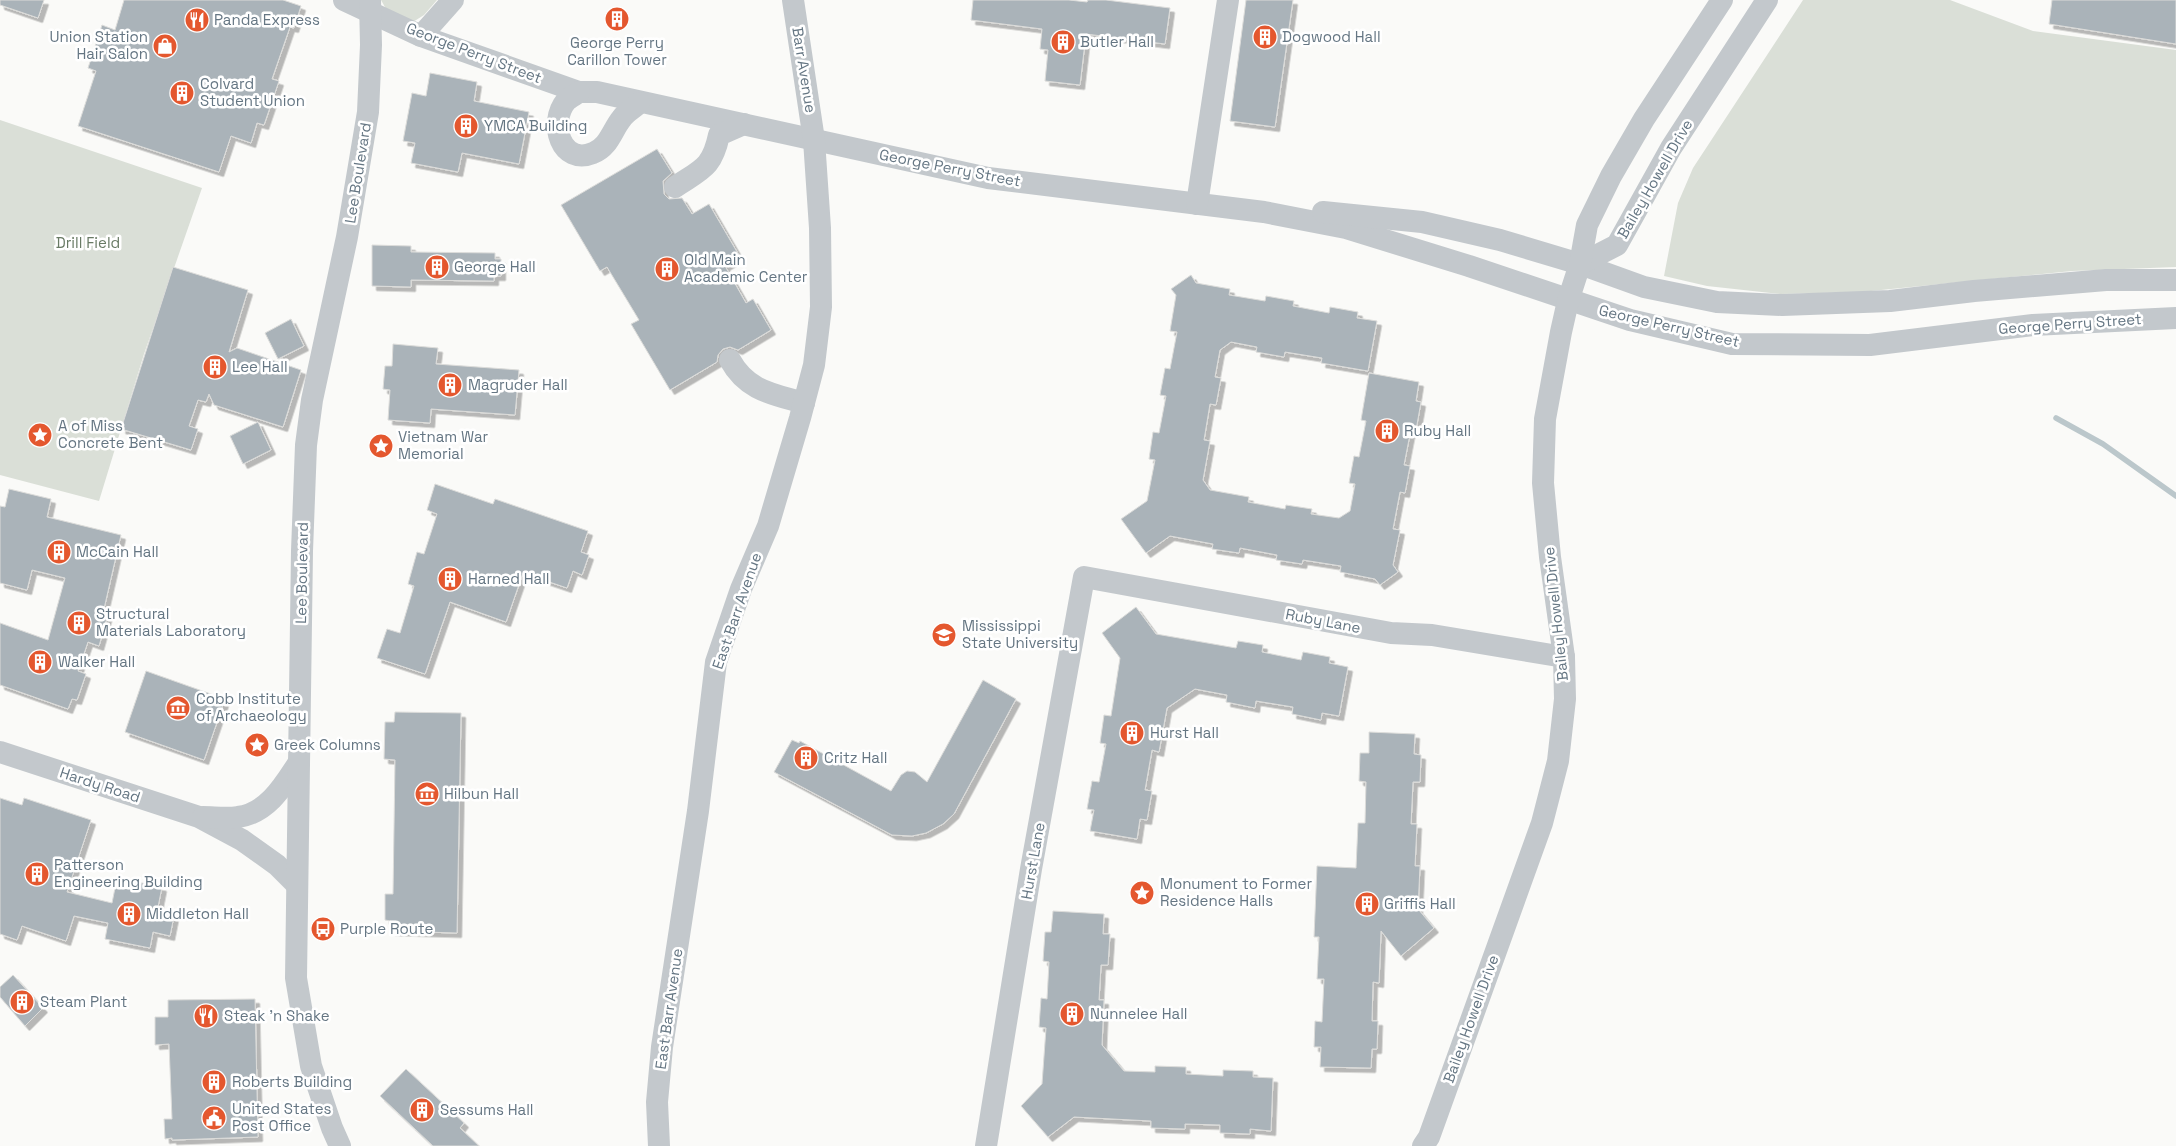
<svg xmlns="http://www.w3.org/2000/svg" width="2176" height="1146" font-family="'Space Grotesk',sans-serif">
  <defs>
    <filter id="shadow"><feDropShadow dx="4.5" dy="4.5" stdDeviation="0" flood-color="#0004"/></filter>
  </defs>
  <rect width="100%" height="100%" fill="#fafaf8"/>
  <g fill="#dadfd7">
    <polygon points="381,0 437,0 424,15 413,22 386,9"/>
    <polygon points="1803,0 1950,0 2033,31 2176,50 2176,267 2072,271 1861,292 1781,294 1707,286 1664,276 1678,203 1693,168"/>
    <polygon points="0,120 202,188 144,354 99,501 0,475"/>
  </g>
  <g fill="none" stroke-linecap="round" stroke-linejoin="round">
    <polyline stroke="#bbc7cb" stroke-width="5.5" points="2056,418 2103,444 2176,496"/>
  </g>
  <g fill="#aab3b9" stroke="#dcdcda" filter="url(#shadow)">
    <polygon points="0,0 44,0 38,18 0,5"/>
    <polygon points="124,0 283,0 301,6 294,28 290,27 272,79 279,81 264,125 257,123 251,143 231,136 219,172 78,126 96,71 88,68 102,25 115,30"/>
    <polygon points="973,0 1069,0 1087,2 1088,0 1106,0 1170,8 1165,44 1086,34 1080,85 1045,81 1048,50 1040,49 1042,29 971,20"/>
    <polygon points="1246,0 1293,0 1275,127 1230,121"/>
    <polygon points="2052,0 2176,0 2176,44 2049,24"/>
    <polygon points="430,73 477,82 474,101 529,112 519,164 462,153 458,172 411,163 415,143 403,141 412,93 426,96"/>
    <polygon points="657,149 672,173 663,181 664,194 669,199 682,198 692,214 709,204 740,257 725,266 746,303 753,299 771,330 738,350 730,347 723,349 718,355 717,362 670,390 631,324 639,320 607,267 600,271 561,205"/>
    <polygon points="372,245 411,246 411,252 495,253 495,259 501,259 501,276 494,276 494,281 411,280 411,287 372,286"/>
    <polygon points="173,267 248,290 229,352 237,348 301,370 283,427 214,405 209,394 206,402 198,400 189,426 198,429 191,450 121,429"/>
    <polygon points="1191,275 1196,283 1230,289 1229,295 1265,301 1266,296 1294,301 1293,306 1329,313 1330,307 1358,312 1357,318 1377,321 1368,371 1321,363 1322,358 1285,352 1284,357 1256,352 1257,347 1231,342 1220,350 1215,377 1221,378 1216,405 1210,404 1204,440 1210,441 1203,480 1210,490 1249,497 1248,502 1285,509 1286,505 1312,509 1311,514 1339,518 1350,511 1355,484 1349,483 1354,456 1359,457 1366,421 1361,420 1369,373 1419,382 1416,401 1421,402 1416,430 1411,429 1404,465 1410,466 1405,493 1400,492 1393,529 1400,530 1393,565 1398,572 1380,585 1375,579 1340,572 1341,566 1303,560 1302,564 1276,560 1277,555 1240,548 1239,553 1212,549 1213,544 1170,536 1146,553 1121,519 1147,501 1155,460 1149,459 1153,432 1159,433 1166,396 1160,395 1165,368 1170,369 1177,332 1170,331 1176,295 1171,289"/>
    <polygon points="291,319 304,346 278,359 265,333"/>
    <polygon points="393,344 438,348 436,364 519,370 515,415 431,409 430,423 388,420 390,390 383,389 385,366 392,366"/>
    <polygon points="258,422 271,450 243,464 230,436"/>
    <polygon points="435,484 493,504 495,499 588,531 581,552 589,555 582,575 573,571 567,588 523,573 506,622 450,602 425,674 377,658 387,629 400,633 414,586 408,584 417,552 424,554 437,514 427,510"/>
    <polygon points="9,489 51,499 47,517 121,535 103,613 108,614 99,646 88,642 78,671 86,674 77,700 72,699 68,709 0,685 0,623 48,640 65,578 32,570 27,590 0,583 0,506 5,507"/>
    <polygon points="1136,607 1156,634 1236,648 1238,641 1263,645 1262,652 1301,660 1303,652 1330,657 1329,663 1348,667 1339,716 1322,713 1321,720 1292,714 1293,707 1256,701 1255,708 1226,702 1227,695 1195,689 1167,708 1159,752 1152,750 1145,790 1152,791 1147,820 1140,819 1137,839 1090,831 1094,810 1087,809 1092,781 1099,782 1106,744 1100,743 1104,715 1111,716 1120,658 1102,633"/>
    <polygon points="146,671 225,699 204,760 125,732"/>
    <polygon points="983,680 1016,699 954,814 943,824 926,833 912,836 892,835 774,772 792,740 799,743 800,741 891,791 901,775 907,771 915,772 927,782"/>
    <polygon points="395,712 461,713 457,933 391,931 391,921 385,920 385,894 393,894 395,760 384,759 385,722 394,722"/>
    <polygon points="1369,732 1415,734 1414,754 1421,755 1420,782 1413,782 1411,824 1417,824 1415,866 1420,866 1418,909 1434,928 1401,956 1381,931 1379,983 1373,982 1372,1021 1378,1021 1377,1049 1372,1049 1371,1068 1320,1067 1321,1047 1314,1047 1315,1021 1322,1022 1324,979 1317,979 1319,937 1314,937 1317,866 1356,868 1358,823 1365,823 1366,782 1359,781 1360,753 1369,753"/>
    <polygon points="0,798 22,805 24,798 91,820 67,892 112,903 117,878 162,887 157,912 174,916 170,936 153,932 150,948 105,939 108,923 74,916 66,941 22,926 17,940 0,934"/>
    <polygon points="1053,911 1104,914 1103,934 1110,934 1108,965 1101,965 1099,1000 1104,1000 1102,1045 1124,1071 1155,1072 1155,1066 1186,1067 1186,1074 1223,1076 1223,1070 1253,1071 1253,1077 1273,1078 1271,1131 1250,1129 1250,1134 1220,1133 1220,1125 1185,1124 1185,1129 1151,1128 1151,1121 1074,1117 1048,1137 1021,1106 1042,1084 1046,1028 1039,1027 1041,998 1047,999 1049,962 1043,961 1045,932 1051,932"/>
    <polygon points="13,975 43,1008 25,1026 0,997 0,987"/>
    <polygon points="255,999 258,1137 172,1140 172,1138 165,1139 164,1119 172,1119 169,1044 155,1045 155,1017 168,1017 168,1000"/>
    <polygon points="406,1069 464,1123 460,1128 479,1146 433,1146 380,1096"/>
  </g>
  <g fill="none" stroke-linecap="round" stroke-linejoin="round">
    <g stroke="#c3c8cc" stroke-width="22">
      <polyline points="344,0 421,36 579,92 597,92 988,178 1264,212 1346,228 1469,266 1630,320 1732,344 1870,345 2033,325 2176,318"/>
      <polyline points="421,36 453,0"/>
      <path d="M579,92C575,95 569,98 566,101C548,123 561,166 593,153C609,147 612,130 622,118C626,112 634,108 639,103"/>
      <path d="M675,187C702,169 712,168 719,135L744,124"/>
      <polyline points="1197,204 1228,0"/>
      <polyline points="1323,212 1422,222 1500,240 1580,264 1644,287 1717,302 1782,305 1890,301 1974,291 2106,280 2176,280"/>
      <polyline points="1580,264 1617,245 1671,148 1767,0"/>
      <path d="M730,360C747,391 773,394 804,403"/>
      <polyline points="0,752 199,817 242,840 277,865 296,884"/>
      <path d="M203,817C214,817 227,819 238,817C268,813 284,785 299,762"/>
      <polyline points="340,1146 332,1128 311,1066 296,978 302,551 306,445 312,400 347,237 368,112 371,45 370,0"/>
      <polyline points="659,1146 657,1102 662,1047 698,811 716,662 741,589 768,526 800,418 814,365 821,307 820,228 814,140 793,0"/>
      <polyline points="986,1146 1031,869 1084,577 1391,633 1432,635 1564,657"/>
      <polyline points="1423,1146 1429,1137 1542,823 1558,761 1565,699 1564,657 1550,557 1543,483 1545,419 1561,332 1568,301 1580,264 1587,225 1611,176 1644,119 1722,0"/>
    </g>
  </g>
  <defs>
    <symbol id="building-disc" viewBox="-11 -11 22 22"><circle r="9.5" fill="#e4572e" stroke="#fff"/><path d="M-4-6H4V6H1V3H-1V6H-4ZM-2.5-4.3h1.7v1.8h-1.7ZM.8-4.3h1.7v1.8H.8ZM-2.5-1h1.7V.8h-1.7ZM.8-1h1.7V.8H.8Z" fill="#fff"/></symbol>
    <symbol id="restaurant-disc" viewBox="-11 -11 22 22"><circle r="9.5" fill="#e4572e" stroke="#fff"/><path d="M-5-6h1v4h1v-4h1v4h1v-4h1v5L-1.5 .5V6h-2V.5L-5-1ZM5-6V6H3V1.5H1.5Q1.5-4 5-6Z" fill="#fff"/></symbol>
    <symbol id="shop-disc" viewBox="-11 -11 22 22"><circle r="9.5" fill="#e4572e" stroke="#fff"/><path d="M-5-2.5h2.3a2.7 3.5 0 0 1 5.4 0H5L5.5 6h-11ZM-1.5-2.5h3a1.5 2.3 0 0 0-3 0Z" fill="#fff"/></symbol>
    <symbol id="sight-disc" viewBox="-11 -11 22 22"><circle r="9.5" fill="#e4572e" stroke="#fff"/><path d="M0-6L1.8-2.2L6-1.7L2.9 1.2L3.7 5.4L0 3.3L-3.7 5.4L-2.9 1.2L-6-1.7L-1.8-2.2Z" fill="#fff"/></symbol>
    <symbol id="university-disc" viewBox="-11 -11 22 22"><circle r="9.5" fill="#e4572e" stroke="#fff"/><path d="M0-5L7-2L0 1L-7-2ZM-4 1L0 2.5L4 1V4Q0 6-4 4Z" fill="#fff"/></symbol>
    <symbol id="museum-disc" viewBox="-11 -11 22 22"><circle r="9.5" fill="#e4572e" stroke="#fff"/><path d="M0-6L6-3V-2H-6V-3ZM-5-1h2V3h-2ZM-1-1h2V3h-2ZM3-1h2V3H3ZM-6 4H6V6H-6Z" fill="#fff"/></symbol>
    <symbol id="bus-disc" viewBox="-11 -11 22 22"><circle r="9.5" fill="#e4572e" stroke="#fff"/><path d="M-5-6H5V4H4V6H2V4H-2V6H-4V4H-5ZM-3.5-4V0h7V-4ZM-3.5 1.2v1.5H-2V1.2ZM2 1.2v1.5H3.5V1.2Z" fill="#fff"/></symbol>
    <symbol id="civic-disc" viewBox="-11 -11 22 22"><circle r="9.5" fill="#e4572e" stroke="#fff"/><path d="M-.6-6.5H3V-4.5H.6V-3L4-1V1h2V6H-6V1h2V-1L-.6-3ZM-1.2 2.5V6h2.4V2.5Z" fill="#fff"/></symbol>
  </defs>
  <g fill-rule="evenodd">
    <use href="#building-disc" x="603" y="5" width="28" height="28"/>
    <use href="#restaurant-disc" x="183" y="6" width="28" height="28"/>
    <use href="#building-disc" x="1251" y="23" width="28" height="28"/>
    <use href="#building-disc" x="1049" y="28" width="28" height="28"/>
    <use href="#shop-disc" x="151" y="32" width="28" height="28"/>
    <use href="#building-disc" x="168" y="79" width="28" height="28"/>
    <use href="#building-disc" x="452" y="112" width="28" height="28"/>
    <use href="#building-disc" x="423" y="253" width="28" height="28"/>
    <use href="#building-disc" x="653" y="255" width="28" height="28"/>
    <use href="#building-disc" x="201" y="353" width="28" height="28"/>
    <use href="#building-disc" x="436" y="371" width="28" height="28"/>
    <use href="#building-disc" x="1373" y="417" width="28" height="28"/>
    <use href="#sight-disc" x="26" y="421" width="28" height="28"/>
    <use href="#sight-disc" x="367" y="432" width="28" height="28"/>
    <use href="#building-disc" x="45" y="538" width="28" height="28"/>
    <use href="#building-disc" x="436" y="565" width="28" height="28"/>
    <use href="#building-disc" x="65" y="609" width="28" height="28"/>
    <use href="#university-disc" x="930" y="621" width="28" height="28"/>
    <use href="#building-disc" x="26" y="648" width="28" height="28"/>
    <use href="#museum-disc" x="164" y="694" width="28" height="28"/>
    <use href="#building-disc" x="1118" y="719" width="28" height="28"/>
    <use href="#sight-disc" x="243" y="731" width="28" height="28"/>
    <use href="#building-disc" x="792" y="744" width="28" height="28"/>
    <use href="#museum-disc" x="413" y="780" width="28" height="28"/>
    <use href="#building-disc" x="23" y="860" width="28" height="28"/>
    <use href="#sight-disc" x="1128" y="879" width="28" height="28"/>
    <use href="#building-disc" x="1353" y="890" width="28" height="28"/>
    <use href="#building-disc" x="115" y="900" width="28" height="28"/>
    <use href="#bus-disc" x="309" y="915" width="28" height="28"/>
    <use href="#building-disc" x="8" y="988" width="28" height="28"/>
    <use href="#building-disc" x="1058" y="1000" width="28" height="28"/>
    <use href="#restaurant-disc" x="192" y="1002" width="28" height="28"/>
    <use href="#building-disc" x="200" y="1068" width="28" height="28"/>
    <use href="#building-disc" x="408" y="1096" width="28" height="28"/>
    <use href="#civic-disc" x="200" y="1104" width="28" height="28"/>
  </g>
  <g text-anchor="middle" stroke-width="5" stroke-linejoin="round" paint-order="stroke">
    <g font-size="15" fill="#657683" stroke="#fff" text-anchor="start">
      <text x="214" y="25">Panda Express</text>
      <text x="148" y="42" text-anchor="end">Union Station<tspan x="148" dy="17">Hair Salon</tspan></text>
      <text x="1282" y="42">Dogwood Hall</text>
      <text x="1080" y="47">Butler Hall</text>
      <text x="617" y="48" text-anchor="middle">George Perry<tspan x="617" dy="17">Carillon Tower</tspan></text>
      <text x="200" y="89">Colvard<tspan x="200" dy="17">Student Union</tspan></text>
      <text x="484" y="131">YMCA Building</text>
      <text x="684" y="265">Old Main<tspan x="684" dy="17">Academic Center</tspan></text>
      <text x="454" y="272">George Hall</text>
      <text x="232" y="372">Lee Hall</text>
      <text x="468" y="390">Magruder Hall</text>
      <text x="58" y="431">A of Miss<tspan x="58" dy="17">Concrete Bent</tspan></text>
      <text x="1404" y="436">Ruby Hall</text>
      <text x="398" y="442">Vietnam War<tspan x="398" dy="17">Memorial</tspan></text>
      <text x="76" y="557">McCain Hall</text>
      <text x="468" y="584">Harned Hall</text>
      <text x="96" y="619">Structural<tspan x="96" dy="17">Materials Laboratory</tspan></text>
      <text x="962" y="631">Mississippi<tspan x="962" dy="17">State University</tspan></text>
      <text x="58" y="667">Walker Hall</text>
      <text x="196" y="704">Cobb Institute<tspan x="196" dy="17">of Archaeology</tspan></text>
      <text x="1150" y="738">Hurst Hall</text>
      <text x="274" y="750">Greek Columns</text>
      <text x="824" y="763">Critz Hall</text>
      <text x="444" y="799">Hilbun Hall</text>
      <text x="54" y="870">Patterson<tspan x="54" dy="17">Engineering Building</tspan></text>
      <text x="1160" y="889">Monument to Former<tspan x="1160" dy="17">Residence Halls</tspan></text>
      <text x="1384" y="909">Griffis Hall</text>
      <text x="146" y="919">Middleton Hall</text>
      <text x="340" y="934">Purple Route</text>
      <text x="40" y="1007">Steam Plant</text>
      <text x="1090" y="1019">Nunnelee Hall</text>
      <text x="224" y="1021">Steak 'n Shake</text>
      <text x="232" y="1087">Roberts Building</text>
      <text x="232" y="1114">United States<tspan x="232" dy="17">Post Office</tspan></text>
      <text x="440" y="1115">Sessums Hall</text>
    </g>
    <g font-size="15" fill="#657683" stroke="#fff">
      <text transform="translate(474 53) rotate(21)" y="5">George Perry Street</text>
      <text transform="translate(804 70) rotate(81)" y="5">Barr Avenue</text>
      <text transform="translate(950 168) rotate(11)" y="5">George Perry Street</text>
      <text transform="translate(358 173) rotate(-81)" y="5">Lee Boulevard</text>
      <text transform="translate(1655 179) rotate(-60)" y="5">Bailey Howell Drive</text>
      <text transform="translate(2070 324) rotate(-4)" y="5">George Perry Street</text>
      <text transform="translate(1669 326) rotate(13)" y="5">George Perry Street</text>
      <text transform="translate(302 573) rotate(-89)" y="5">Lee Boulevard</text>
      <text transform="translate(737 611) rotate(-71)" y="5">East Barr Avenue</text>
      <text transform="translate(1556 614) rotate(-96)" y="5">Bailey Howell Drive</text>
      <text transform="translate(1323 621) rotate(11)" y="5">Ruby Lane</text>
      <text transform="translate(100 785) rotate(18)" y="5">Hardy Road</text>
      <text transform="translate(1033 861) rotate(-80)" y="5">Hurst Lane</text>
      <text transform="translate(669 1009) rotate(-82)" y="5">East Barr Avenue</text>
      <text transform="translate(1471 1019) rotate(-70)" y="5">Bailey Howell Drive</text>
    </g>
    <g font-size="15" fill="#687a64" stroke="#fff">
      <text x="88" y="248">Drill Field</text>
    </g>
  </g>
</svg>
